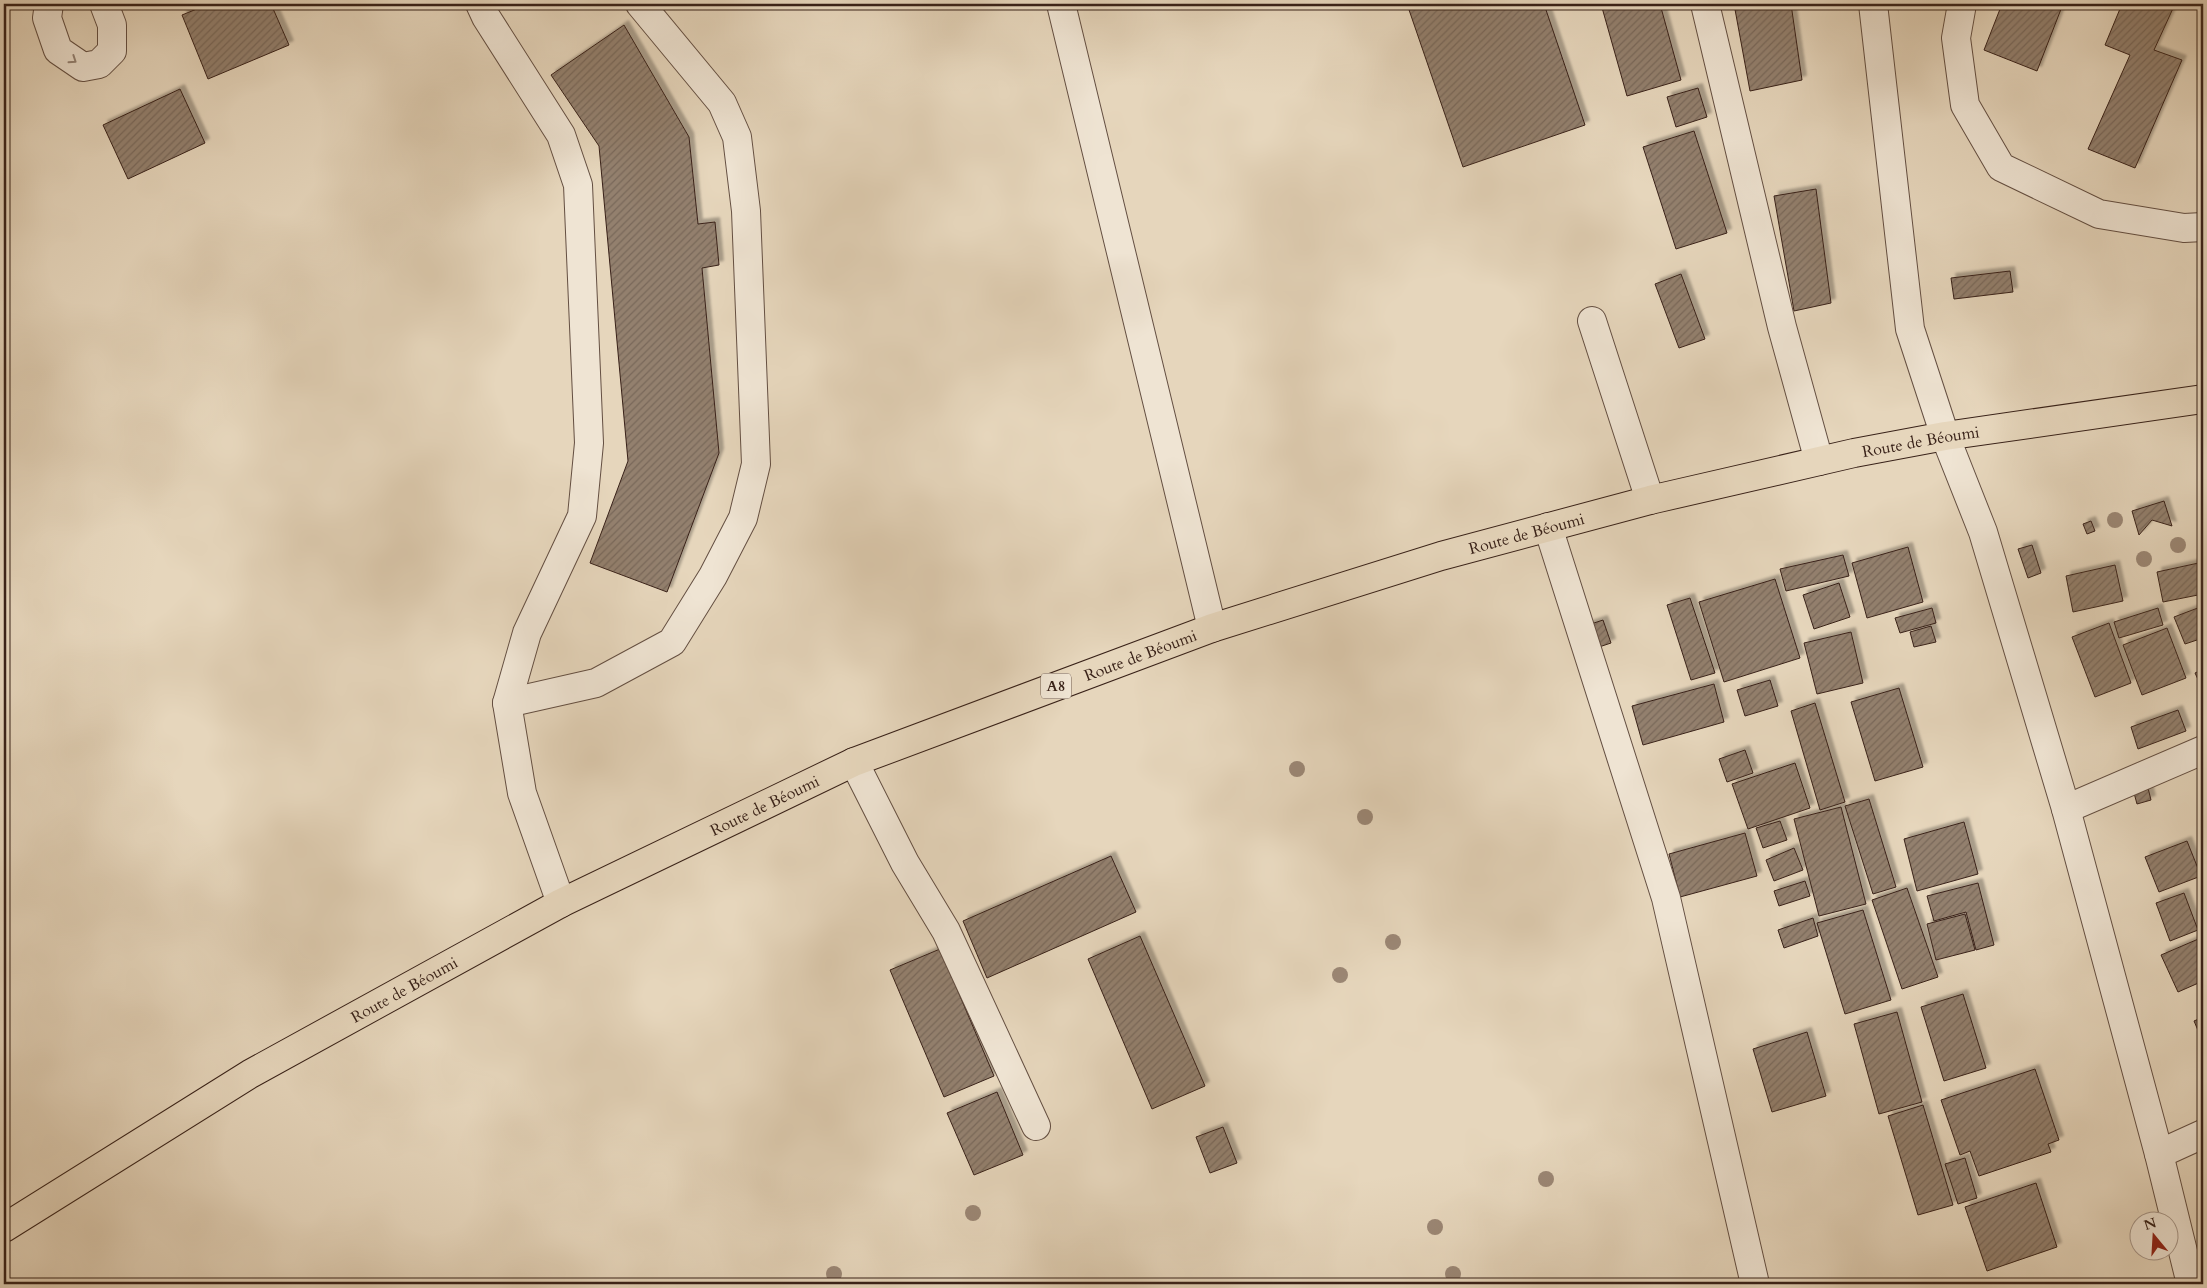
<svg xmlns="http://www.w3.org/2000/svg" width="2207" height="1288" font-family="Cardo,serif">
  <defs>
    <pattern id="building-hatch" width="6" height="6" patternUnits="userSpaceOnUse" patternTransform="scale(1.25)"><rect width="6" height="6" fill="#93806e"/><path d="M-1 1l2-2M0 6l6-6M5 7l2-2" fill="none" stroke="#79685a"/></pattern>
    <filter id="shadow"><feDropShadow dx="4.5" dy="-4.5" stdDeviation="1" flood-color="#0004"/></filter>
  </defs>
  <rect width="100%" height="100%" fill="#e6d6bc"/>
  <filter id="stains"><feTurbulence type="fractalNoise" baseFrequency=".004" numOctaves="4"/><feColorMatrix values="0 0 0 0 .2 0 0 0 0 .09 0 0 0 0 .02 0 0 0 .5 -.17"/></filter>
  <radialGradient id="worn" r=".72"><stop offset=".6" stop-color="#630" stop-opacity="0"/><stop offset="1" stop-color="#630" stop-opacity=".3"/></radialGradient>
  <g fill="url(#building-hatch)" stroke="#392219" filter="url(#shadow)">
    <polygon points="209,4 271,4 289,45 208,79 182,15"/>
    <polygon points="1407,4 1544,4 1585,125 1463,167"/>
    <polygon points="1601,4 1660,4 1681,80 1627,96"/>
    <polygon points="1734,4 1791,4 1802,80 1750,91"/>
    <polygon points="2002,4 2063,4 2037,71 1984,50"/>
    <polygon points="2122,4 2175,4 2154,50 2182,60 2135,168 2088,149 2130,55 2105,45"/>
    <polygon points="624,25 689,137 698,224 715,222 719,265 702,268 719,453 667,592 590,563 628,461 599,146 551,75"/>
    <polygon points="1698,88 1707,117 1676,127 1667,97"/>
    <polygon points="180,89 205,143 128,179 103,125"/>
    <polygon points="1694,131 1727,233 1676,249 1643,147"/>
    <polygon points="1816,189 1831,303 1794,311 1774,196"/>
    <polygon points="2010,271 2013,292 1954,299 1951,278"/>
    <polygon points="1681,274 1705,339 1679,348 1655,284"/>
    <polygon points="2164,501 2172,526 2152,520 2139,535 2132,511"/>
    <polygon points="2091,521 2095,531 2087,534 2083,524"/>
    <polygon points="2032,545 2041,573 2028,578 2018,549"/>
    <polygon points="1908,547 1923,602 1867,618 1852,563"/>
    <polygon points="1843,555 1849,576 1786,591 1780,569"/>
    <polygon points="2203,562 2203,594 2163,602 2157,572"/>
    <polygon points="2115,565 2123,601 2073,612 2066,576"/>
    <polygon points="1775,579 1800,658 1724,682 1699,602"/>
    <polygon points="1839,583 1850,617 1814,629 1803,595"/>
    <polygon points="1690,598 1715,673 1691,680 1667,605"/>
    <polygon points="2203,606 2203,638 2185,644 2174,617"/>
    <polygon points="1932,608 1936,623 1900,633 1895,618"/>
    <polygon points="2158,608 2163,625 2119,638 2114,622"/>
    <polygon points="1603,620 1611,643 1596,648 1588,625"/>
    <polygon points="2109,623 2131,683 2095,697 2072,637"/>
    <polygon points="1931,626 1936,642 1914,647 1910,632"/>
    <polygon points="2167,628 2186,678 2142,695 2123,645"/>
    <polygon points="1851,632 1863,683 1817,694 1804,643"/>
    <polygon points="2203,669 2203,690 2195,673"/>
    <polygon points="1770,680 1778,706 1745,716 1737,690"/>
    <polygon points="1714,684 1724,722 1643,745 1632,706"/>
    <polygon points="1899,688 1923,767 1875,781 1851,702"/>
    <polygon points="1815,703 1845,802 1820,810 1791,711"/>
    <polygon points="2178,710 2186,731 2138,749 2131,727"/>
    <polygon points="1745,750 1753,773 1727,782 1719,759"/>
    <polygon points="1795,763 1810,808 1748,829 1732,784"/>
    <polygon points="2148,788 2151,800 2137,804 2134,793"/>
    <polygon points="1869,799 1896,887 1873,894 1845,806"/>
    <polygon points="1841,807 1866,904 1819,916 1794,819"/>
    <polygon points="1780,821 1787,840 1763,848 1756,828"/>
    <polygon points="1964,822 1978,874 1917,891 1904,839"/>
    <polygon points="1745,833 1757,876 1680,897 1669,854"/>
    <polygon points="2187,841 2201,876 2159,892 2145,857"/>
    <polygon points="1794,848 1803,870 1774,881 1766,860"/>
    <polygon points="1111,856 1136,912 987,978 963,921"/>
    <polygon points="1805,881 1810,896 1779,906 1774,891"/>
    <polygon points="1978,883 1994,945 1976,950 1966,912 1934,921 1927,896"/>
    <polygon points="1907,888 1938,977 1902,989 1872,900"/>
    <polygon points="2184,893 2198,930 2170,941 2156,903"/>
    <polygon points="1863,910 1891,1000 1845,1014 1817,923"/>
    <polygon points="1965,914 1975,950 1936,960 1927,924"/>
    <polygon points="1813,918 1818,936 1784,948 1778,930"/>
    <polygon points="1140,936 1205,1086 1152,1109 1088,959"/>
    <polygon points="2203,937 2203,981 2178,992 2161,955"/>
    <polygon points="940,949 994,1076 944,1097 890,970"/>
    <polygon points="1963,994 1986,1068 1944,1081 1921,1007"/>
    <polygon points="1897,1012 1922,1102 1879,1114 1854,1024"/>
    <polygon points="2203,1017 2203,1042 2194,1021"/>
    <polygon points="1807,1032 1826,1096 1772,1112 1753,1049"/>
    <polygon points="2035,1069 2059,1140 2048,1144 2051,1152 1979,1176 1970,1151 1960,1155 1941,1100"/>
    <polygon points="997,1092 1023,1155 974,1175 947,1113"/>
    <polygon points="1923,1105 1953,1205 1918,1215 1888,1116"/>
    <polygon points="1223,1127 1237,1163 1210,1173 1196,1137"/>
    <polygon points="1965,1158 1977,1198 1958,1204 1945,1164"/>
    <polygon points="2036,1183 2057,1247 1987,1271 1965,1207"/>
  </g>
  <g fill="none" stroke-linecap="round" stroke-linejoin="round">
    <defs>
      <g id="minor">
        <polyline points="49,4 47,18 58,50 83,67 99,64 112,51 112,25 104,4"/>
        <polyline points="480,4 486,17 561,135 578,185 589,443 582,516 527,633 507,703 522,793 561,903"/>
        <polyline points="1061,4 1212,628"/>
        <polyline points="1705,4 1782,327 1819,461"/>
        <polyline points="1873,4 1910,329 1945,436 1983,532 2066,809 2159,1154 2191,1284"/>
        <polyline points="1962,4 1956,38 1965,105 2001,167 2099,214 2184,228 2203,227"/>
        <polyline points="1592,321 1650,500"/>
        <polyline points="1548,527 1666,898 1755,1284"/>
        <polyline points="507,703 596,683 672,642 713,576 743,518 756,464 746,211 737,137 722,103 640,4"/>
        <polyline points="854,762 905,863 946,931 1036,1126"/>
        <polyline points="2066,809 2203,750"/>
        <polyline points="2159,1154 2203,1134"/>
      </g>
      <g id="major">
        <path id="s1" d="M4,1228L250,1074L561,903L854,762L1212,628L1441,556L1650,500L1854,453L1945,436L2203,399"/>
      </g>
    </defs>
    <use href="#minor" stroke="#644f42" stroke-width="30"/>
    <use href="#major" stroke="#392219" stroke-width="30"/>
    <use href="#minor" stroke="#efe4d3" stroke-width="28"/>
    <use href="#major" stroke="#e6d6bc" stroke-width="28"/>
  </g>
  <g fill="#9b8775">
    <circle cx="2115" cy="520" r="8"/>
    <circle cx="2178" cy="545" r="8"/>
    <circle cx="2144" cy="559" r="8"/>
    <circle cx="1297" cy="769" r="8"/>
    <circle cx="1365" cy="817" r="8"/>
    <circle cx="1393" cy="942" r="8"/>
    <circle cx="1340" cy="975" r="8"/>
    <circle cx="1546" cy="1179" r="8"/>
    <circle cx="973" cy="1213" r="8"/>
    <circle cx="1435" cy="1227" r="8"/>
    <circle cx="834" cy="1274" r="8"/>
    <circle cx="1453" cy="1274" r="8"/>
  </g>
  <defs><path id="oneway-chevron" d="M-2-3.5L2.5 0L-2 3.5" fill="none" stroke-width="1.6" stroke-linecap="round" stroke-linejoin="round" transform="scale(1.25)"/></defs>
  <use stroke="#948376" href="#oneway-chevron" transform="translate(73 60) rotate(34)"/>
  <g text-anchor="middle" stroke-width="4" stroke-linejoin="round" paint-order="stroke">
    <rect fill="#efe4d3" stroke="#705c51" stroke-width="1" x="1041" y="673.5" width="30" height="25" rx="4"/>
    <g font-size="15" font-weight="bold" fill="#392219">
      <text x="1056" y="691">A8</text>
    </g>
    <g font-size="16" fill="#392219" stroke="#efe4d3">
      <text dy="6" stroke="none"><textPath href="#s1" startOffset="2086">Route de Béoumi</textPath></text>
      <text dy="6" stroke="none"><textPath href="#s1" startOffset="1681">Route de Béoumi</textPath></text>
      <text dy="6" stroke="none"><textPath href="#s1" startOffset="1276">Route de Béoumi</textPath></text>
      <text dy="6" stroke="none"><textPath href="#s1" startOffset="871">Route de Béoumi</textPath></text>
      <text dy="6" stroke="none"><textPath href="#s1" startOffset="466">Route de Béoumi</textPath></text>
    </g>
  </g>
  <rect width="2207" height="1288" fill="none" stroke="#e6d6bc" stroke-width="20"/>
  <rect x="5" y="5" width="2197" height="1278" fill="none" stroke="#392219" stroke-width="2.5"/>
  <rect x="10" y="10" width="2187" height="1268" fill="none" stroke="#392219"/>
  <g transform="translate(2154 1236) rotate(342)"><circle r="24" fill="#efe4d3" stroke="#a69689"/>
  <path d="M0-4L9 19L0 12L-9 19Z" fill="#8f2418"/>
  <text y="-8" font-size="14" font-weight="bold" text-anchor="middle" fill="#392219">N</text>
  </g>
  <rect width="100%" height="100%" filter="url(#stains)"/>
  <rect width="100%" height="100%" fill="url(#worn)"/>
</svg>
